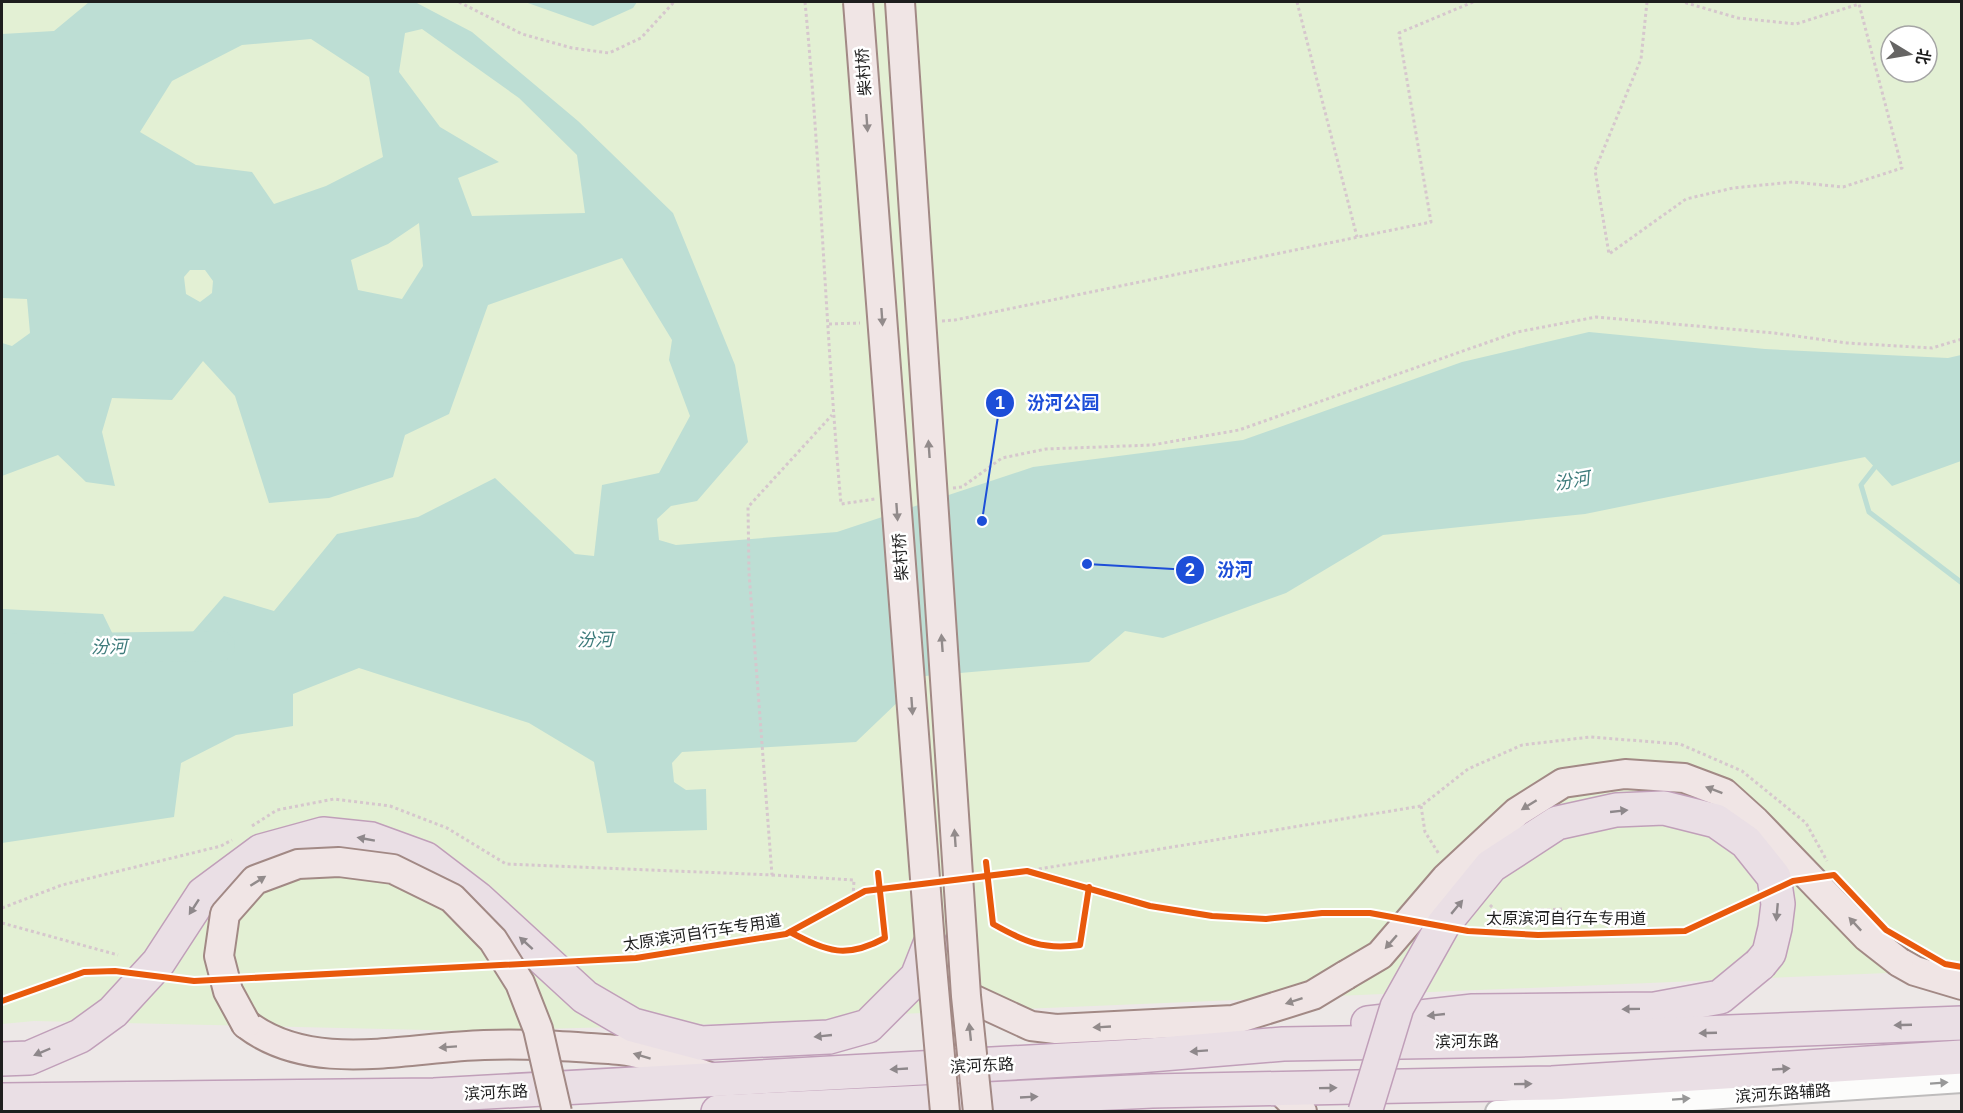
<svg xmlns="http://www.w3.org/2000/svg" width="1963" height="1113" font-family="Helvetica,'Noto Sans SC',sans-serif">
  <rect width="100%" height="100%" fill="#ede8e7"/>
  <path fill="#e3f0d4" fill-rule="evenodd" d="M2,2H1961V970L852,1016L825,1021L472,1031L34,1021L2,1024ZM1891,36H1927V72H1891Z"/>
  <g fill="#bdded4" fill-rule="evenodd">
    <path d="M89,2H415L472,32L578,121L673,213L735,365L748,442L697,501L671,506L657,519L659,540L676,545L837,532L1033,467L1243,440L1462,362L1589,332L1765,349L1948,358L1961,355V461L1892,486L1865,457L1585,514L1383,535L1286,593L1163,638L1125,631L1089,662L925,676L856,742L682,752L672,763L674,782L686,790L706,789L707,830L607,833L594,762L529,723L359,668L293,694V726L236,735L181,763L174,817L2,843V609L103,614L121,651L171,657L224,596L274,611L337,534L418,517L495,478L575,554L594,556L602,485L659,473L690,416L669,360L672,340L622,258L488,305L449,414L405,435L393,477L329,498L269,503L235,396L203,361L172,400L112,398L102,432L115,486L86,482L58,455L2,476V343L12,346L30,333L27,299L2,298V34L54,31ZM422,29L519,98L577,155L585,213L472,216L458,178L499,162L440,127L399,72L405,33ZM311,39L369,77L383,157L326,186L274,204L252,172L196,165L140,132L172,81L242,45ZM419,223L423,266L402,299L358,290L351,260L388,244ZM190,270H205L213,281L212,293L200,302L186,294L184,277Z"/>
    <polygon points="525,2 637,2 633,8 593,26"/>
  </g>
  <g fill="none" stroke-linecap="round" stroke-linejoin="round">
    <polyline stroke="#bdded4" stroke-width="5" points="1875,467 1861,485 1869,512 1962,583"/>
    <polyline stroke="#bdded4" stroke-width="30" points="2,649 220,646"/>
    <defs>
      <polyline id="minor" points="1497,1112 1962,1081"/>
      <g id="major">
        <polyline points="1899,962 1915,971 1962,985"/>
        <polyline points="966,996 1031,1026 1056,1029 1233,1020 1313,995 1346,975"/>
        <path d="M246,1024C312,1075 407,1047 484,1045C529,1043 576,1047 620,1050C646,1052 682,1068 707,1076"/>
        <polyline points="1279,1089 1302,1112"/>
      </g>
      <g id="highway">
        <polyline points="1368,1023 1473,1011 1655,1009 1720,997 1760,964"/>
        <polyline points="2,1059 29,1058 80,1036 113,1012 158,963 203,894 261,851 323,834 371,839 426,859 477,898 585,997 633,1025 701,1043 829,1037 868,1026 917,977 930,944"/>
        <polyline points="2,1100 434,1095 1138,1056 1283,1044 1520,1040 1962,1023"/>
        <polyline points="718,1112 1152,1091 1552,1083 1962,1057"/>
      </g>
    </defs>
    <use href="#minor" stroke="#bebcbc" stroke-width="26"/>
    <use href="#major" stroke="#a28985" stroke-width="32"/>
    <use href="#highway" stroke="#c09fb9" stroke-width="36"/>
    <g stroke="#d6c7cd" stroke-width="3" stroke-dasharray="3 3" stroke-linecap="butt">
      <polyline points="459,2 522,34 572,48 609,53 641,38 674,2"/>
      <path d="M805,2C821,169 826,337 841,504L875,499"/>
      <polyline points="1297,2 1357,237"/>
      <polyline points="1647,2 1641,59 1595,170 1609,254 1686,199 1733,188 1793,182 1843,187 1902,168 1859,4 1796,24 1738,18 1683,2"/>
      <polyline points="942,321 955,320 1431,222 1399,33 1473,2"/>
      <polyline points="829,324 860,323"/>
      <polyline points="953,488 962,487 1002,458 1046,449 1152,445 1239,430 1517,332 1596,317 1774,333 1847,343 1932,348 1962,339"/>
      <polyline points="1421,806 1425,832 1439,854"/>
      <polyline points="252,826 277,810 334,799 390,806 447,828 506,864 772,875 749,573 748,507 832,415"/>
      <polyline points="1027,871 1421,806 1468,769 1522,745 1590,737 1680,744 1742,771 1806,823 1827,861"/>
      <polyline points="772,875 854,880 853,897"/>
      <polyline points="1490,905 1497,912 1562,909"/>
      <polyline points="2,908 62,885 221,846 232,840"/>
      <polyline points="2,923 118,955"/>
    </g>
    <use href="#minor" stroke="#fcfcfb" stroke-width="22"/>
    <use href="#major" stroke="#f0e5e5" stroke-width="28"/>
    <use href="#highway" stroke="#eadfe5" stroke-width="33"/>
    <defs>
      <g id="major-bridge">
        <polyline points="858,2 930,944 945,1112"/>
        <polyline points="900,2 966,996 978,1112"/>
        <polyline points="1346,975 1380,955 1446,878 1517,812 1563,783 1625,774 1684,778 1724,793 1755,821 1867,937 1899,962"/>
        <polyline points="246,1024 228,991 219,956 225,914 255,880 298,864 339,862 393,869 452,898 493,940 520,983 538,1029 557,1112"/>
      </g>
      <polyline id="highway-bridge" points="1365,1112 1397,1007 1443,925 1491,866 1557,823 1616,810 1664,808 1716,821 1746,842 1774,877 1778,904 1775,928 1769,953 1760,964"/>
    </defs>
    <use href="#major-bridge" stroke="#a28985" stroke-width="32" stroke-linecap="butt"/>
    <use href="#highway-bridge" stroke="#c09fb9" stroke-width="36" stroke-linecap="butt"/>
    <use href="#major-bridge" stroke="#f0e5e5" stroke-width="28"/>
    <use href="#highway-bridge" stroke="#eadfe5" stroke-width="33"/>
    <defs>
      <g id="cycleway">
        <path d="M986,862L993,924C1025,942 1043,950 1080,945L1089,887"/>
        <path d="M790,932C828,952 846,959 885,938L878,873"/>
        <polyline points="2,1001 84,972 115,971 194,981 636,958 786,934 865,891 1027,871 1150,906 1212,916 1266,919 1322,913 1370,913 1468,931 1538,935 1685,931 1793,881 1834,875 1886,930 1945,964 1962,967"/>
      </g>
    </defs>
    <use href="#cycleway" stroke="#fff" stroke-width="10"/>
    <use href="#cycleway" stroke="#e8590c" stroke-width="6"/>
  </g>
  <defs><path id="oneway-solid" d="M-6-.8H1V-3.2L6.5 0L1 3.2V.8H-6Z" transform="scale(1.5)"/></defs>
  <g fill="#928b8b">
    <use href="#oneway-solid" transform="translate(867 123) rotate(86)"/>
    <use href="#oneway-solid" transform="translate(882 317) rotate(86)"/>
    <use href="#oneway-solid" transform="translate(929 449) rotate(-94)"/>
    <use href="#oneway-solid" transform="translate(897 512) rotate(86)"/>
    <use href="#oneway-solid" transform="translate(942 643) rotate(-94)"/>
    <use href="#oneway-solid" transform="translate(912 706) rotate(86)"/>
    <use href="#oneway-solid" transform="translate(1714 790) rotate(-159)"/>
    <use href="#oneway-solid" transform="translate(1529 805) rotate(148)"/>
    <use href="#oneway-solid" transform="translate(955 838) rotate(-94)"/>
    <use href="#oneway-solid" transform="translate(258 881) rotate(-32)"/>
    <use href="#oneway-solid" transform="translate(1855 924) rotate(-133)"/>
    <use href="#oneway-solid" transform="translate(1391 942) rotate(131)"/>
    <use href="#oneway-solid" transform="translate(1294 1001) rotate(162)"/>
    <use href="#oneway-solid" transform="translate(1102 1027) rotate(177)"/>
    <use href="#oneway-solid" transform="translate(970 1032) rotate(-96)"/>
    <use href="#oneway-solid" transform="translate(448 1047) rotate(176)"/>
    <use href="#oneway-solid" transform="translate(642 1056) rotate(-163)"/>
  </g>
  <g fill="#8e888b">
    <use href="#oneway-solid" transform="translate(1619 811) rotate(-6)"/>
    <use href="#oneway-solid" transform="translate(366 839) rotate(-170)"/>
    <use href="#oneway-solid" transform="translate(194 907) rotate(123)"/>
    <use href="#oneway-solid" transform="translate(1457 907) rotate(-50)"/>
    <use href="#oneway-solid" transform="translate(1777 912) rotate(95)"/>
    <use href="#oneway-solid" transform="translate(526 943) rotate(-138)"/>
    <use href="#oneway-solid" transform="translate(1631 1009) rotate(179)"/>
    <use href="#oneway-solid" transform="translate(1436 1015) rotate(174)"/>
    <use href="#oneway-solid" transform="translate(1903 1025) rotate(178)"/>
    <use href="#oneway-solid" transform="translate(1708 1033) rotate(178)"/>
    <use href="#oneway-solid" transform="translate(823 1036) rotate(174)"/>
    <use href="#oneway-solid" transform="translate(1199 1051) rotate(176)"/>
    <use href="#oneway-solid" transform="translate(42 1052) rotate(157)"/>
    <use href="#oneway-solid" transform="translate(899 1069) rotate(177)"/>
    <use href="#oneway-solid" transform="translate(1781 1069) rotate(-4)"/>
    <use href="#oneway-solid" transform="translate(1523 1084) rotate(-1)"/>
    <use href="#oneway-solid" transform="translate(1328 1088) rotate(-1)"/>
    <use href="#oneway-solid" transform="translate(1029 1097) rotate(-3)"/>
  </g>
  <g fill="#989898">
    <use href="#oneway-solid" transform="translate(1939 1083) rotate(-4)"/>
    <use href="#oneway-solid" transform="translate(1681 1099) rotate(-4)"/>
  </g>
  <g text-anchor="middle" stroke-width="5" stroke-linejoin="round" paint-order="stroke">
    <g font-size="16" fill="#1e1e1e" stroke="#fff">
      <text transform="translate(863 72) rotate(-94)" y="6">柴村桥</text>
      <text transform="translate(900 557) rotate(-94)" y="6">柴村桥</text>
      <text x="1566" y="924">太原滨河自行车专用道</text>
      <text transform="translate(702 932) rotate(-9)" y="6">太原滨河自行车专用道</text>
      <text transform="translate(1467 1041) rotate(-1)" y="6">滨河东路</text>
      <text transform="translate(982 1065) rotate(-3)" y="6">滨河东路</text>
      <text transform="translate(496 1092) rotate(-3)" y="6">滨河东路</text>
      <text transform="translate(1783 1093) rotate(-4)" y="6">滨河东路辅路</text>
    </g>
    <g font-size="18" font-style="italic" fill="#3d7b7b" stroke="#fff">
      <text transform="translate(1572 481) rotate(-10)" y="6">汾河</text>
      <text transform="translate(595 640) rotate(-1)" y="6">汾河</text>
      <text transform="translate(109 647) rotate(-1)" y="6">汾河</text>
    </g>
  </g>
  <path fill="none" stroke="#1d4ed8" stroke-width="2" d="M982 521L1000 403M1087 564L1190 570"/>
  <g fill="#1d4ed8" stroke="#fff" stroke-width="2">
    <circle cx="982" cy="521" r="6"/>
    <circle cx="1087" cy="564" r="6"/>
    <circle cx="1000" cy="403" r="15"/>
    <circle cx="1190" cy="570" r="15"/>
  </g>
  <g font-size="18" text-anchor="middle" font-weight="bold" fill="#fff">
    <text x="1000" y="409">1</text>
    <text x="1190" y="576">2</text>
  </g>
  <g font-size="18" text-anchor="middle" font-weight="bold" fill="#1d4ed8" stroke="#fff" stroke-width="5" stroke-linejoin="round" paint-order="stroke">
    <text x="1063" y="409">汾河公园</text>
    <text x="1235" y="576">汾河</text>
  </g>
  <rect width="1963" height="1113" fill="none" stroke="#1e1e1e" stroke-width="6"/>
  <g transform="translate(1909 54) rotate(101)"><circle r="28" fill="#ffffff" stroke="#a5a5a5" stroke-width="1.5"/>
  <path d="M0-4.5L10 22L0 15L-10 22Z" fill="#666564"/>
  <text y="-9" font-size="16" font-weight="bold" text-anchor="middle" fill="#1e1e1e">北</text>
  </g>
</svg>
